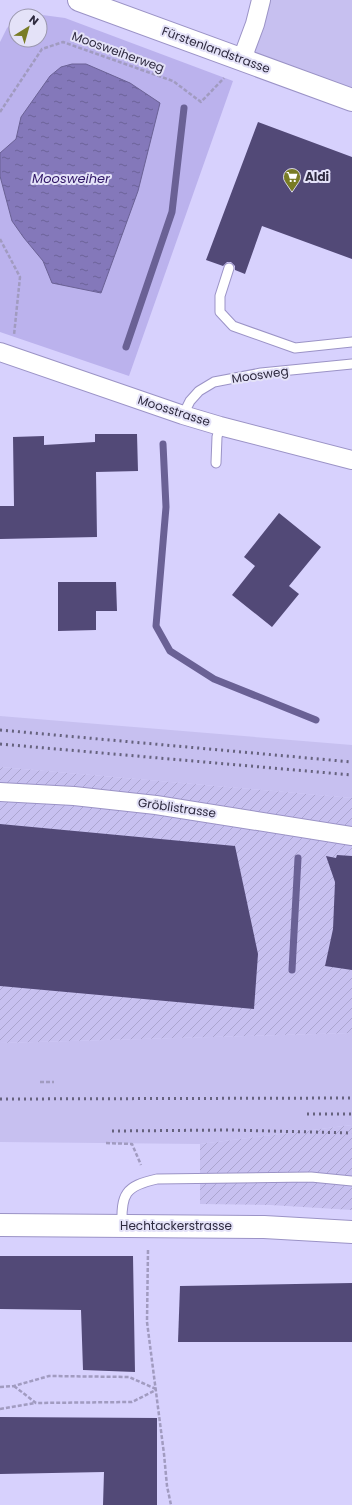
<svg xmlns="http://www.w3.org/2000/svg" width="352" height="1505" font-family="Poppins,sans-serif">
  <defs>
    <pattern id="industrial-furrows" width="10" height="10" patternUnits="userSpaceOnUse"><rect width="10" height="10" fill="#c7c0f0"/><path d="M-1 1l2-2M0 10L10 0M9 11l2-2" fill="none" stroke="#aba5cf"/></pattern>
    <pattern id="water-ripples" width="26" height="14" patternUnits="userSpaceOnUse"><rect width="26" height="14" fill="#8478ba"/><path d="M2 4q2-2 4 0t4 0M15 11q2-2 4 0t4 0" fill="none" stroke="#6c6399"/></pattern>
  </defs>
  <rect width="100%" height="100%" fill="#d7d1fd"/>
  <g fill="#c7c0f0">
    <polygon points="257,0 352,0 352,100 242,59"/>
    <polygon points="0,716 352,745 352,798 0,767"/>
    <polygon points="352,1033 352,1125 200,1144 0,1142 0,1043"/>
  </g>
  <g fill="url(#industrial-furrows)">
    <polygon points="0,767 352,798 352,1033 0,1043"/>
    <polygon points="352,1125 352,1210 270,1205 200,1204 200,1144"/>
  </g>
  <polygon fill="#bbb2ed" points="35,14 65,18 233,81 129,376 0,332 0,42 7,28 16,20 16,40 40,40 40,16 26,16"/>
  <polygon fill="url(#water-ripples)" stroke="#6a6195" points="72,64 86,64 130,83 160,103 138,191 101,293 52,283 43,261 24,238 12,221 0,176 0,153 16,139 21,117 50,76 61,67"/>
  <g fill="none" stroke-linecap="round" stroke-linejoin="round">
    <g stroke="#6a6195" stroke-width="7">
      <polyline points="126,347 172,212 184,108"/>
      <polyline points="163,444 166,507 156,626 170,651 214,679 316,720"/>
      <polyline points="292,970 298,858"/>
    </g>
  </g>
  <g fill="#524977">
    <polygon points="258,122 352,157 352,259 262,226 245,274 235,270 235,266 231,262 227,262 223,266 206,260"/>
    <polygon points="95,434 137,434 138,471 96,472 97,537 0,539 0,506 14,506 13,437 44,436 44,445 95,442"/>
    <polygon points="279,513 321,547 289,586 299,594 272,627 232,595 255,566 244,557"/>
    <polygon points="58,582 116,582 117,611 96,611 96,630 58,631"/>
    <polygon points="0,824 235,846 258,954 254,1009 0,986"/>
    <polygon points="337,855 352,856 352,970 325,966 333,929 335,882 326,856 336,858"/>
    <polygon points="0,1256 133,1256 135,1372 83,1370 81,1310 0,1309"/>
    <polygon points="352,1283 352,1342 178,1342 180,1286"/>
    <polygon points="0,1417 157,1418 157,1505 103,1505 104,1472 0,1474"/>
  </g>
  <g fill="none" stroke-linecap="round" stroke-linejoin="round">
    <defs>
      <g id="lane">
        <polyline points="229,268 220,296 220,312 233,326 295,348 352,342"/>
        <polyline points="183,415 190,401 199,391 214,382 261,373 352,364"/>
        <polyline points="216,463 217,437 220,426"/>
        <path d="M122,1226C121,1194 125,1186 157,1179L311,1177L352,1181"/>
      </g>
      <g id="street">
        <polyline points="242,59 255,24 261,0"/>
        <polyline points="0,352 183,415 220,426 352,460"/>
        <polyline points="0,792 74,796 156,805 352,836"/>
      </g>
      <g id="secondary">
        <polyline points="79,0 352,100"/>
        <polyline points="0,1225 264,1227 352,1232"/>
      </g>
    </defs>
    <use href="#lane" stroke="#9b93c6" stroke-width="11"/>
    <use href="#street" stroke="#9b93c6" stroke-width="20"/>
    <use href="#secondary" stroke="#9b93c6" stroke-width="24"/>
    <g stroke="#a19bc0" stroke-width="2.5" stroke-dasharray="4 2" stroke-linecap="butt">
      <polyline points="0,112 42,49 63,42 173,81 201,102 224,78"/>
      <polyline points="0,239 20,277 14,335"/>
      <polyline points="40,1082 54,1082"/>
      <polyline points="106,1143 132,1144 141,1165"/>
      <polyline points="148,1250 147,1322 164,1454 167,1486 171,1505"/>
      <polyline points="14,1386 36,1403 132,1402 156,1390"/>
      <polyline points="0,1387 14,1386 49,1376 129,1377 156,1389"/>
      <polyline points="0,1409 35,1403"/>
    </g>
    <use href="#lane" stroke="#fff" stroke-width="9"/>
    <use href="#street" stroke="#fff" stroke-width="18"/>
    <use href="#secondary" stroke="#fff" stroke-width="22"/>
    <g stroke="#66627e" stroke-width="3" stroke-dasharray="2 4" stroke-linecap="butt">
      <polyline points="0,730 352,762"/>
      <polyline points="0,744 352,775"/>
      <polyline points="0,1099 352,1098"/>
      <polyline points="307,1114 352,1114"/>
      <polyline points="112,1131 230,1130 352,1133"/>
    </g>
  </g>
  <defs>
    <symbol id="supermarket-pin" viewBox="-11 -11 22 30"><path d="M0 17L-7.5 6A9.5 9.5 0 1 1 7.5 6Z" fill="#797c25" stroke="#e4e2f8"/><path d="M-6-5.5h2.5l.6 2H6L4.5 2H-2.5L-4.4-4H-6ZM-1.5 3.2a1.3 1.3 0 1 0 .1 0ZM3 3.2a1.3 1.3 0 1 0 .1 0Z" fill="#fff"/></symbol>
  </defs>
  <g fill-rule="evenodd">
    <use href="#supermarket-pin" x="282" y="167" width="20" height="27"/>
  </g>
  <g text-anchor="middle" stroke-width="4" stroke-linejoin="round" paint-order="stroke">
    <g font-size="12" fill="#2e2a3f" stroke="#e4e2f8">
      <text transform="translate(216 50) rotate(20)" y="4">Fürstenlandstrasse</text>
      <text transform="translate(118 52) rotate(20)" y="4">Moosweiherweg</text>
      <text transform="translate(260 375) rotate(-8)" y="4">Moosweg</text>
      <text transform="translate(174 411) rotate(18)" y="4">Moosstrasse</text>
      <text transform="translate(177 808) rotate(8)" y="4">Gröblistrasse</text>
      <text x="176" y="1230">Hechtackerstrasse</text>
    </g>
    <g font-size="12" font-weight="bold" fill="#2e2a3f" stroke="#e4e2f8" text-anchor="start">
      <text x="305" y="181">Aldi</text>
    </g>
    <g font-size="13" font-style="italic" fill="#321968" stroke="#e4e2f8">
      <text x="71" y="183">Moosweiher</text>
    </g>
  </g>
  <g transform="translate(28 28) rotate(37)"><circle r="19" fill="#e4e2f8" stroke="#9b98ae"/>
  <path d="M0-3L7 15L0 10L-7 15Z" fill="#797c25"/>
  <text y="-6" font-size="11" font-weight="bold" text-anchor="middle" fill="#2e2a3f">N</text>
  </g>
</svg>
